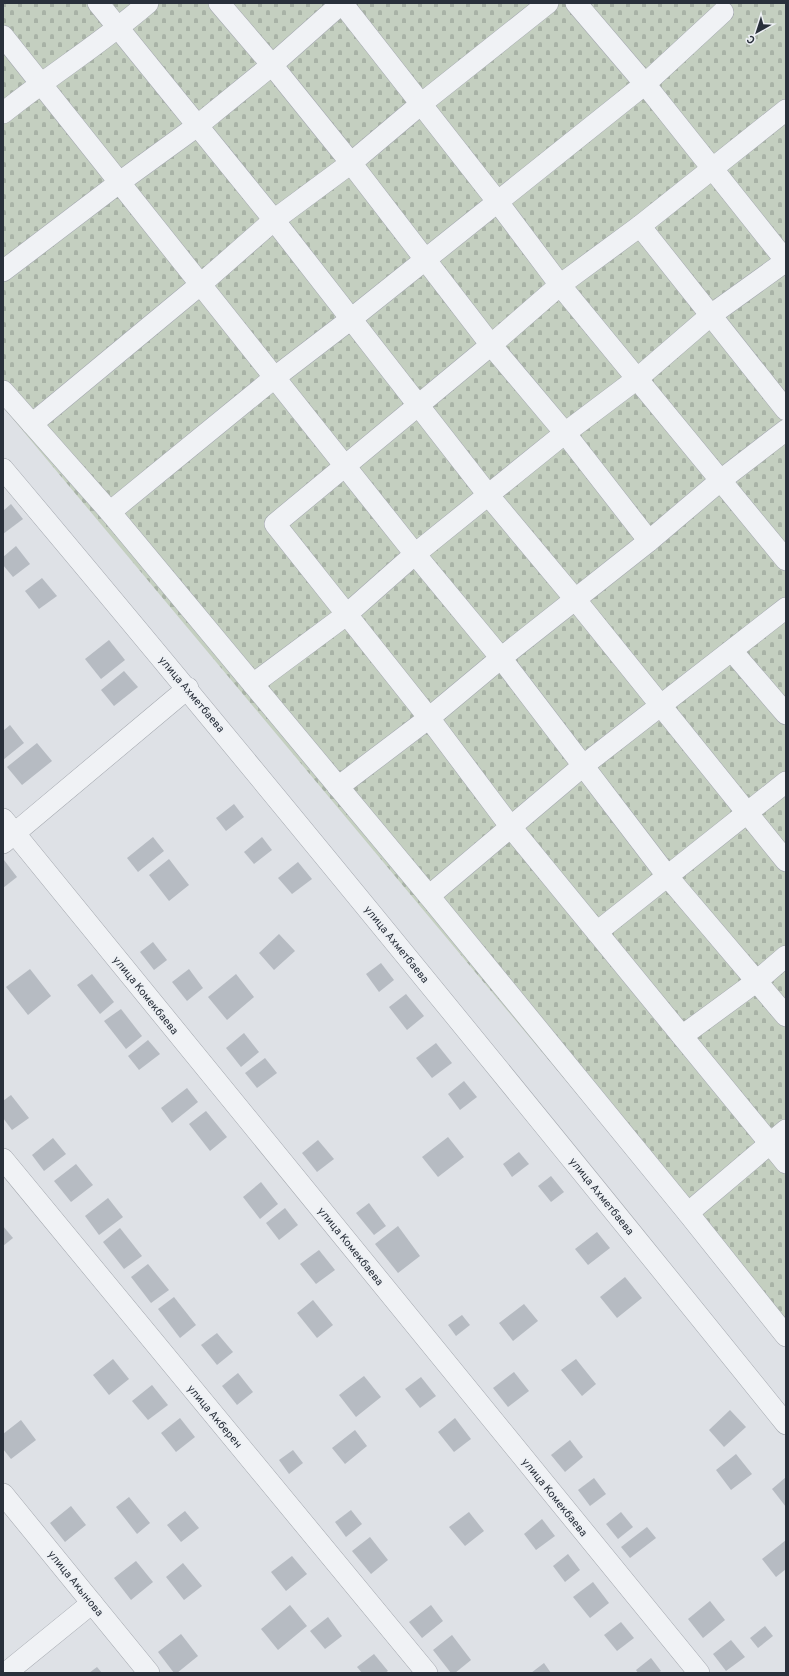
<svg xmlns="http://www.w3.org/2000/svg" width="789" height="1676" font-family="Overpass,sans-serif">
  <defs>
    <pattern id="cemetery-stones" width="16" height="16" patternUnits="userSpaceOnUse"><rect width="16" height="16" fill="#c4cfc0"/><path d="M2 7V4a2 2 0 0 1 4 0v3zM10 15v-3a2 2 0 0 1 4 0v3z" fill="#a8b2a6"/></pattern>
  </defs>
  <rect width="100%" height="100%" fill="#dee1e6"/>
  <polygon fill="url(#cemetery-stones)" points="3,3 786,3 786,1344 3,407"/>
  <g fill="#b6bbc2">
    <polygon points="11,504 23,519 3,534 3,511"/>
    <polygon points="16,546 30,564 13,577 3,565 3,557"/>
    <polygon points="42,578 57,596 39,609 25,591"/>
    <polygon points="109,640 125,660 101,679 85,659"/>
    <polygon points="124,671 138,687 114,706 101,690"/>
    <polygon points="10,725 24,743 3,760 3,731"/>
    <polygon points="37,743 52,761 22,785 7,767"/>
    <polygon points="234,804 244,817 226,831 216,818"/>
    <polygon points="153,837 164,851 138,872 127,858"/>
    <polygon points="262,837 272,850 254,864 244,852"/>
    <polygon points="169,859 189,885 169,901 149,875"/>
    <polygon points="4,860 17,877 3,888 3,861"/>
    <polygon points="298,862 312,879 292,894 278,878"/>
    <polygon points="279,934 295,951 274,970 259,953"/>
    <polygon points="153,942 167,960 154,970 140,952"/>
    <polygon points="381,963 394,980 379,992 366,974"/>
    <polygon points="30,969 51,996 28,1015 6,987"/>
    <polygon points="189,969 203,988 187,1001 172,982"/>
    <polygon points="92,974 114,1002 100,1014 77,985"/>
    <polygon points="236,974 254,997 227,1020 208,997"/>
    <polygon points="406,994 424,1016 407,1030 389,1007"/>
    <polygon points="121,1009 142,1036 126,1049 104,1021"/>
    <polygon points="244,1033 259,1052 241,1067 226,1048"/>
    <polygon points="148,1040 160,1054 139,1070 128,1056"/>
    <polygon points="436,1043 452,1063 432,1078 416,1058"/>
    <polygon points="265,1058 277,1073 257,1088 245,1073"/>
    <polygon points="464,1081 477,1097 460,1110 448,1094"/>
    <polygon points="187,1088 198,1102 172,1123 161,1108"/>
    <polygon points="11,1095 29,1118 12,1130 3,1118 3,1101"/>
    <polygon points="206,1111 227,1137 210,1151 189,1124"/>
    <polygon points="448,1137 464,1157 438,1177 422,1157"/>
    <polygon points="53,1138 66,1154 44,1171 32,1155"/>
    <polygon points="318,1140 334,1159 317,1172 302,1153"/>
    <polygon points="519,1152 529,1164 512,1177 503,1164"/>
    <polygon points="76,1164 93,1185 71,1202 54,1181"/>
    <polygon points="551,1176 564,1192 551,1202 538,1186"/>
    <polygon points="261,1182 278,1204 260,1219 243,1197"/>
    <polygon points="108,1198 123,1217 99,1235 85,1216"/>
    <polygon points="369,1203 386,1226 374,1235 356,1213"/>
    <polygon points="285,1208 298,1225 279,1240 266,1223"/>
    <polygon points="3,1226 13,1238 3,1246"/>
    <polygon points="398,1226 420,1256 398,1273 375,1244"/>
    <polygon points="120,1228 142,1256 124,1269 103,1242"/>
    <polygon points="597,1232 610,1248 588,1265 575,1249"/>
    <polygon points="319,1250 335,1270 316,1284 300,1264"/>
    <polygon points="148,1264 169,1290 151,1303 131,1277"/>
    <polygon points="625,1277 642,1298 617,1318 600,1297"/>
    <polygon points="174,1297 196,1325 180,1338 158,1309"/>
    <polygon points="313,1300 333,1325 317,1338 297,1313"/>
    <polygon points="524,1304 538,1321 513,1341 499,1323"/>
    <polygon points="462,1315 470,1325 456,1336 448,1325"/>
    <polygon points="217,1333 233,1352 217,1365 201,1345"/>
    <polygon points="113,1359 129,1379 109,1395 93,1375"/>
    <polygon points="576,1359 596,1384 582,1396 561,1370"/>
    <polygon points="514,1372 529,1391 508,1407 493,1388"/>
    <polygon points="238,1373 253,1392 237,1405 222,1386"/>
    <polygon points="364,1376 381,1397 356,1417 339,1395"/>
    <polygon points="421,1377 436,1396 420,1408 405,1389"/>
    <polygon points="152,1385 168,1405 148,1420 132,1401"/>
    <polygon points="730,1410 746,1427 724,1447 709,1430"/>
    <polygon points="180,1418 195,1437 176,1452 161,1433"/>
    <polygon points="455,1418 471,1439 454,1452 438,1432"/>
    <polygon points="21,1420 36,1440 11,1459 3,1449 3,1434"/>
    <polygon points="355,1430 367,1446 345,1464 332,1448"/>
    <polygon points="570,1440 583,1457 565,1472 551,1455"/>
    <polygon points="293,1450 303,1463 289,1474 279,1460"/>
    <polygon points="736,1454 752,1474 731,1490 716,1470"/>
    <polygon points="786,1477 786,1507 772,1489"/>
    <polygon points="594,1478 606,1494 590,1506 578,1490"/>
    <polygon points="129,1497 150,1523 137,1534 116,1507"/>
    <polygon points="71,1506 86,1525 65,1542 50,1523"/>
    <polygon points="351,1510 362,1524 346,1537 335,1522"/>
    <polygon points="185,1511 199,1528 181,1542 167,1525"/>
    <polygon points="469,1512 484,1531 465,1546 449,1527"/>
    <polygon points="621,1512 633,1527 618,1539 606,1524"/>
    <polygon points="542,1519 555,1536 536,1550 524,1534"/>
    <polygon points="647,1527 656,1538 630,1558 621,1547"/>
    <polygon points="370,1537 388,1560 371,1574 352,1551"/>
    <polygon points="786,1540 786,1569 776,1577 762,1559"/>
    <polygon points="568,1554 580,1570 565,1582 553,1566"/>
    <polygon points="292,1556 307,1574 286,1591 271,1572"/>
    <polygon points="136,1561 153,1582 131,1600 114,1578"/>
    <polygon points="183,1563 202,1586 184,1600 166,1577"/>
    <polygon points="593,1582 609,1603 590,1618 573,1597"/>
    <polygon points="710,1601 725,1620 703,1638 688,1619"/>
    <polygon points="290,1605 307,1626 278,1650 261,1629"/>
    <polygon points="431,1605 443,1621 422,1638 409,1622"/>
    <polygon points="328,1617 342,1636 325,1649 310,1631"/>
    <polygon points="621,1622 634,1638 617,1651 604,1635"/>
    <polygon points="765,1626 773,1636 758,1648 750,1638"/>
    <polygon points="181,1634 198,1656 177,1673 174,1673 158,1652"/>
    <polygon points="452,1635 471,1660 455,1673 451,1673 433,1650"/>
    <polygon points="731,1640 745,1657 726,1671 713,1654"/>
    <polygon points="374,1654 388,1671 385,1673 362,1673 357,1667"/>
    <polygon points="651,1658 661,1671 658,1673 638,1673 636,1670"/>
    <polygon points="544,1663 551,1673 531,1673"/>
    <polygon points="97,1667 102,1673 89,1673"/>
  </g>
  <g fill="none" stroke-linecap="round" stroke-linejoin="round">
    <defs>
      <g id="minor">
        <polyline points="98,3 274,220 489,496 575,599 786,861"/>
        <polyline points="219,3 272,65 351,163 491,345 565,433 649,541"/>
        <polyline points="342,3 497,201 560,285 786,560"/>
        <polyline points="576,3 645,84 786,261"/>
        <polyline points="3,36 415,554 501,658 668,877 786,1016"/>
        <polyline points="786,110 640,226 560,285 491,345 275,524 429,718 510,826 786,1163"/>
        <path d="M3,113C50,75 102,43 148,3"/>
        <polyline points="640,226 786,410"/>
        <polyline points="3,271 120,182 197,126 272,65 342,3"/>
        <polyline points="3,391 110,512 429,896 688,1213 786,1336"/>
        <polyline points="32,424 201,284 274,220 351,163 421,104 548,3"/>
        <path d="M3,469C268,784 528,1104 786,1424"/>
        <polyline points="110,512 274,378 351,319 645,84 723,12"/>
        <polyline points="732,651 786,714"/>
        <polyline points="253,684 346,615 415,554 565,433 638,378 711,315 786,261"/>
        <polyline points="338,787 429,718 501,658 649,541 721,480 786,430"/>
        <polyline points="3,819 699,1673"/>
        <polyline points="3,843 188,688"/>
        <polyline points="429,896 584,765 786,608"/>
        <polyline points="597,932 786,782"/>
        <polyline points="682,1036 757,981 786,956"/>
        <polyline points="3,1159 427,1673"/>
        <polyline points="688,1213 786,1130"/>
        <polyline points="3,1494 149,1673"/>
        <polyline points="6,1673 92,1603"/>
      </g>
    </defs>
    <use href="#minor" stroke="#a4a8af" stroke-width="22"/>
    <use href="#minor" stroke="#f0f2f5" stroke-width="21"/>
  </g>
  <g text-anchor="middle" stroke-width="3.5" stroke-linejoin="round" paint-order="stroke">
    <g font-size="11" fill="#29303b" stroke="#edf0f4">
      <text transform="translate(192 694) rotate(50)" y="4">улица Ахметбаева</text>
      <text transform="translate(397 944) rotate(51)" y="4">улица Ахметбаева</text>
      <text transform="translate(146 995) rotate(51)" y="4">улица Комекбаева</text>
      <text transform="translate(602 1196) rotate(51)" y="4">улица Ахметбаева</text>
      <text transform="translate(351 1246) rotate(51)" y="4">улица Комекбаева</text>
      <text transform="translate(215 1416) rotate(50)" y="4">улица Акберен</text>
      <text transform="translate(555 1497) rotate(51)" y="4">улица Комекбаева</text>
      <text transform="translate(76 1583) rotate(51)" y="4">улица Акынова</text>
    </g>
  </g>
  <rect width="789" height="1676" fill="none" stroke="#29303b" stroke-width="8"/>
  <g transform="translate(757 32) rotate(219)" stroke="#edf0f4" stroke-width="3" paint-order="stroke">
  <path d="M0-3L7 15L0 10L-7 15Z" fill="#29303b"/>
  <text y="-6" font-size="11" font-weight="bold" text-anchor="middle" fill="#29303b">С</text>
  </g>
</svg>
